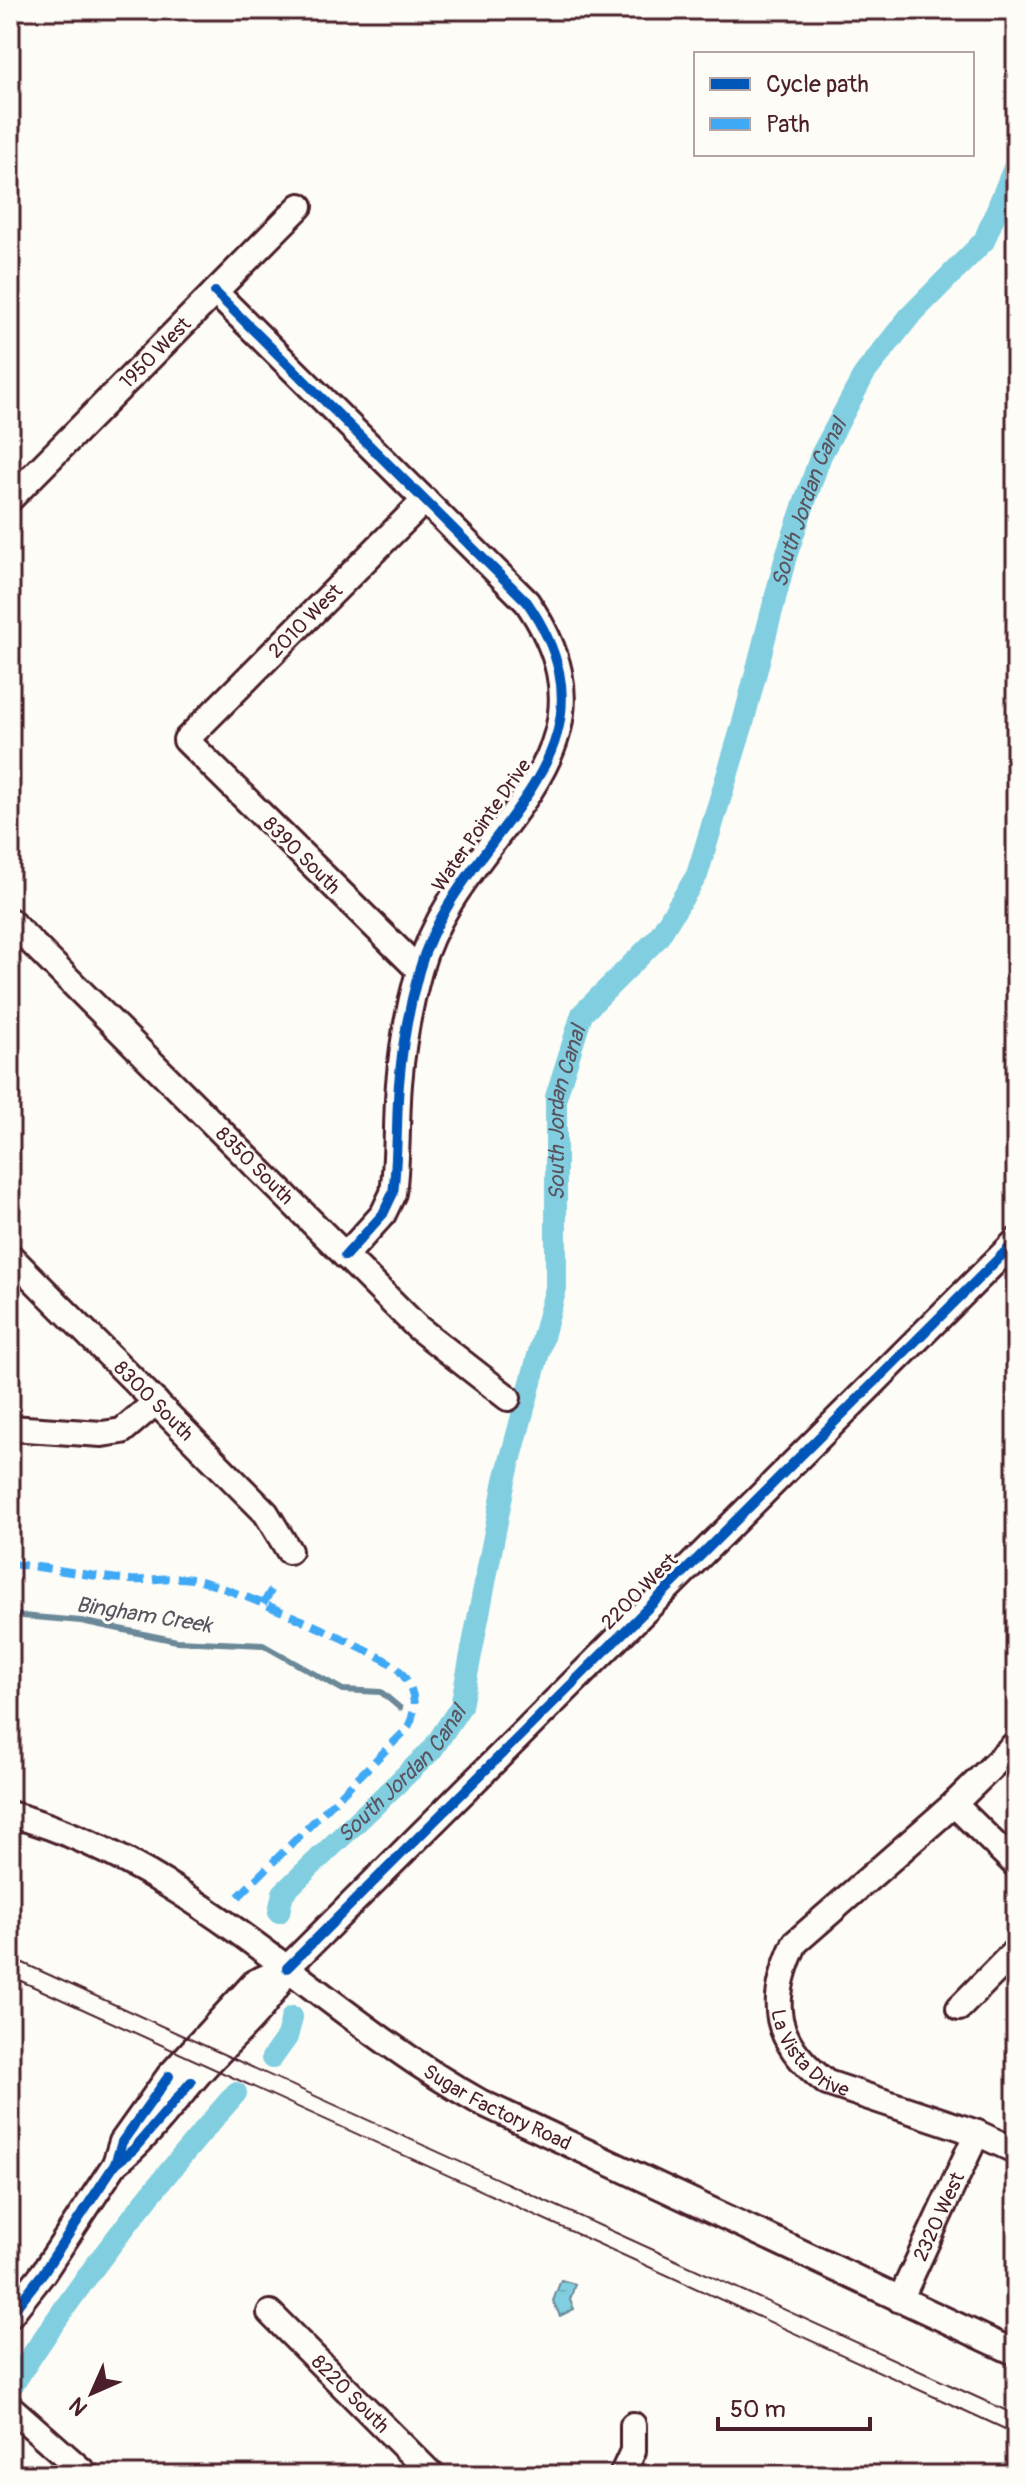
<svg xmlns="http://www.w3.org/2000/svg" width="1026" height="2485" font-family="Pangolin,sans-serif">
  <defs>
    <pattern id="water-ripples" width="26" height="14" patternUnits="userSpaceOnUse" patternTransform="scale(2)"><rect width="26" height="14" fill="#80cedf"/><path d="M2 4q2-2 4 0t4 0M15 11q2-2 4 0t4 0" fill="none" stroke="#70b0c0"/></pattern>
  </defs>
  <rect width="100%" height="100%" fill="#fdfcf7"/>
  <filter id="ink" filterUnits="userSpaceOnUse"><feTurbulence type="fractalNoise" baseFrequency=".0125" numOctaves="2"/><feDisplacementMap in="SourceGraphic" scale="16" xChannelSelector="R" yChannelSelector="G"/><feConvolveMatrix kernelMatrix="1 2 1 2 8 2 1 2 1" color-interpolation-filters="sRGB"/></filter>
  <g filter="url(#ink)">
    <polygon fill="url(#water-ripples)" stroke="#6a8897" stroke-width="2" points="561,2280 575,2284 570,2300 574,2309 560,2316 553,2301"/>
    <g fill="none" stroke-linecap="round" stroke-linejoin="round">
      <polyline stroke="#6a8897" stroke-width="6" points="10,1615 81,1621 177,1641 263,1645 343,1690 381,1692 400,1708"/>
      <g stroke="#80cedf" stroke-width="22">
        <path id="s1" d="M279,1912L283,1893L432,1750L461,1706L505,1480L556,1288V1097L582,1014L658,938L697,875L743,723L786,556L821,455L865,373L909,317L984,241L1016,163"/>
        <polyline points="272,2058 287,2037 292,2017"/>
        <path d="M14,2383C80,2280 155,2185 236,2093"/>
      </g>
      <defs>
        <g id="minor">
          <path d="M215,292L527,602C636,761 458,829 419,971C409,1007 402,1047 399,1084C396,1120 398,1157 393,1193L383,1214L345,1256"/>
          <path id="s2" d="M10,499L300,206"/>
          <path id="s3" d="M10,921L417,1327L508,1398"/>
          <path id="s4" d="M419,970L186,740L425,500"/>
          <path id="s5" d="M10,1256L266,1513L289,1551"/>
          <polyline points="10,1428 102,1434 122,1431 156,1402"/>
          <path id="s6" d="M1016,1743L954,1804L795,1943C767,2003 773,2042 827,2083L977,2133L1016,2151"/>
          <polyline points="954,1804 1016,1865"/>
          <path id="s7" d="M10,1814C197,1866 315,2010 480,2102L1016,2353"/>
          <polyline points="959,2008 1016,1950"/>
          <path d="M115,2164C149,2138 175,2100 204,2068C235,2034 267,2010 287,1968L1016,1241"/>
          <path id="s8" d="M900,2300L977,2133"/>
          <path id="s9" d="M270,2313L432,2475"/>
          <polyline points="10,2315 43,2273 115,2164 122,2142 169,2076 255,1982 287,1968"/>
          <polyline points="10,2407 87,2475"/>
          <polyline points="622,2475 633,2451 633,2425"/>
        </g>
      </defs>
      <use href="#minor" stroke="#4a1f2b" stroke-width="30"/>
      <use href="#minor" stroke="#fdfcf7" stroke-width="24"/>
      <g stroke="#4a1f2b" stroke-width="2">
        <polyline points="10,1957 1016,2415"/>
        <polyline points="10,1976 1016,2434"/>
      </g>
      <g stroke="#3fa9f5" stroke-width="8" stroke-dasharray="16 8" stroke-linecap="butt">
        <path d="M10,1564C50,1567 91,1577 131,1580C151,1581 172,1576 192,1579C218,1582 382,1652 398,1669C415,1687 419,1708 407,1729L238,1897"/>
        <polyline points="263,1604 272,1589"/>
      </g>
      <defs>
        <g id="cycleway">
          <path d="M215,292L527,602C636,761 458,829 419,971C409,1007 402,1047 399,1084C396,1120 398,1157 393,1193L383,1214L345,1256"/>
          <polyline points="287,1968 1016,1241"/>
          <polyline points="115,2164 134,2149 191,2082"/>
          <polyline points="10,2315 43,2273 115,2164 122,2142 169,2076"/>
        </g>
      </defs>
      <use href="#cycleway" stroke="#fdfcf7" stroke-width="15"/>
      <use href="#cycleway" stroke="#0057b8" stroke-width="10"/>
    </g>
  </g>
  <g text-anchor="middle" stroke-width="6" stroke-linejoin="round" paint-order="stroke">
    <g font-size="20" fill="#4a1f2b" stroke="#fdfcf7">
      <text dy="7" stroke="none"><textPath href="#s2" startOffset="206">1950 West</textPath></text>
      <text dy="7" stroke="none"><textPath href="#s4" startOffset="496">2010 West</textPath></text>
      <text transform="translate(481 825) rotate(-55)" y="7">Water Pointe Drive</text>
      <text transform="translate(302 855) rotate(45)" y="7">8390 South</text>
      <text dy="7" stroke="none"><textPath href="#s3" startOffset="346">8350 South</textPath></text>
      <text dy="7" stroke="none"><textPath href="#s5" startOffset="204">8300 South</textPath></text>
      <text transform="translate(639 1591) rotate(-45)" y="7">2200 West</text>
      <text dy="7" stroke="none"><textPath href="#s6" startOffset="424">La Vista Drive</textPath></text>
      <text dy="7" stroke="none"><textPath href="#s7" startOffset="572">Sugar Factory Road</textPath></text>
      <text dy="7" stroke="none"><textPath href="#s8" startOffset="92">2320 West</textPath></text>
      <text dy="7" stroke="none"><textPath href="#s9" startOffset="114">8220 South</textPath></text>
    </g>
    <g font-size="22" font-style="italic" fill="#5a5461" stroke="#fdfcf7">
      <text dy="8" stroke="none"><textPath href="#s1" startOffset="1556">South Jordan Canal</textPath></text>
      <text dy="8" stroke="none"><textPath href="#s1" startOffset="884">South Jordan Canal</textPath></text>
      <text transform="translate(144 1614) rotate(9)" y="8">Bingham Creek</text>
      <text dy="8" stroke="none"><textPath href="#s1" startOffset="188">South Jordan Canal</textPath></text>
    </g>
  </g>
  <rect width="1026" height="2485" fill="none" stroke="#fdfcf7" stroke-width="40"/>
  <rect x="20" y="20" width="986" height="2445" fill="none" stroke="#4a1f2b" stroke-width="3" filter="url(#ink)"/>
  <rect x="694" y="52" width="280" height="104" fill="#fdfcf7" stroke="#b5a4a5" stroke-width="2"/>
  <rect x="710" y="78" width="40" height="12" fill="#0057b8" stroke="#b5a4a5" stroke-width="2"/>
  <text x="766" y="92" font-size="24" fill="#4a1f2b">Cycle path</text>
  <rect x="710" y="118" width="40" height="12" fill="#3fa9f5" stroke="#b5a4a5" stroke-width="2"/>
  <text x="766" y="132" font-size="24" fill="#4a1f2b">Path</text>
  <g transform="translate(92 2393) rotate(225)" stroke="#fdfcf7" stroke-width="6" paint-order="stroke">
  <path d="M0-6L14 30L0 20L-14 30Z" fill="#4a1f2b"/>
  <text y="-12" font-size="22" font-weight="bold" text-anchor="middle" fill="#4a1f2b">N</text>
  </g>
  <path d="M718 2417v12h152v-12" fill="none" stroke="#4a1f2b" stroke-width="4"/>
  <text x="730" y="2417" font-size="24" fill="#4a1f2b" stroke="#fdfcf7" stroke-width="6" paint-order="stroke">50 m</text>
</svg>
